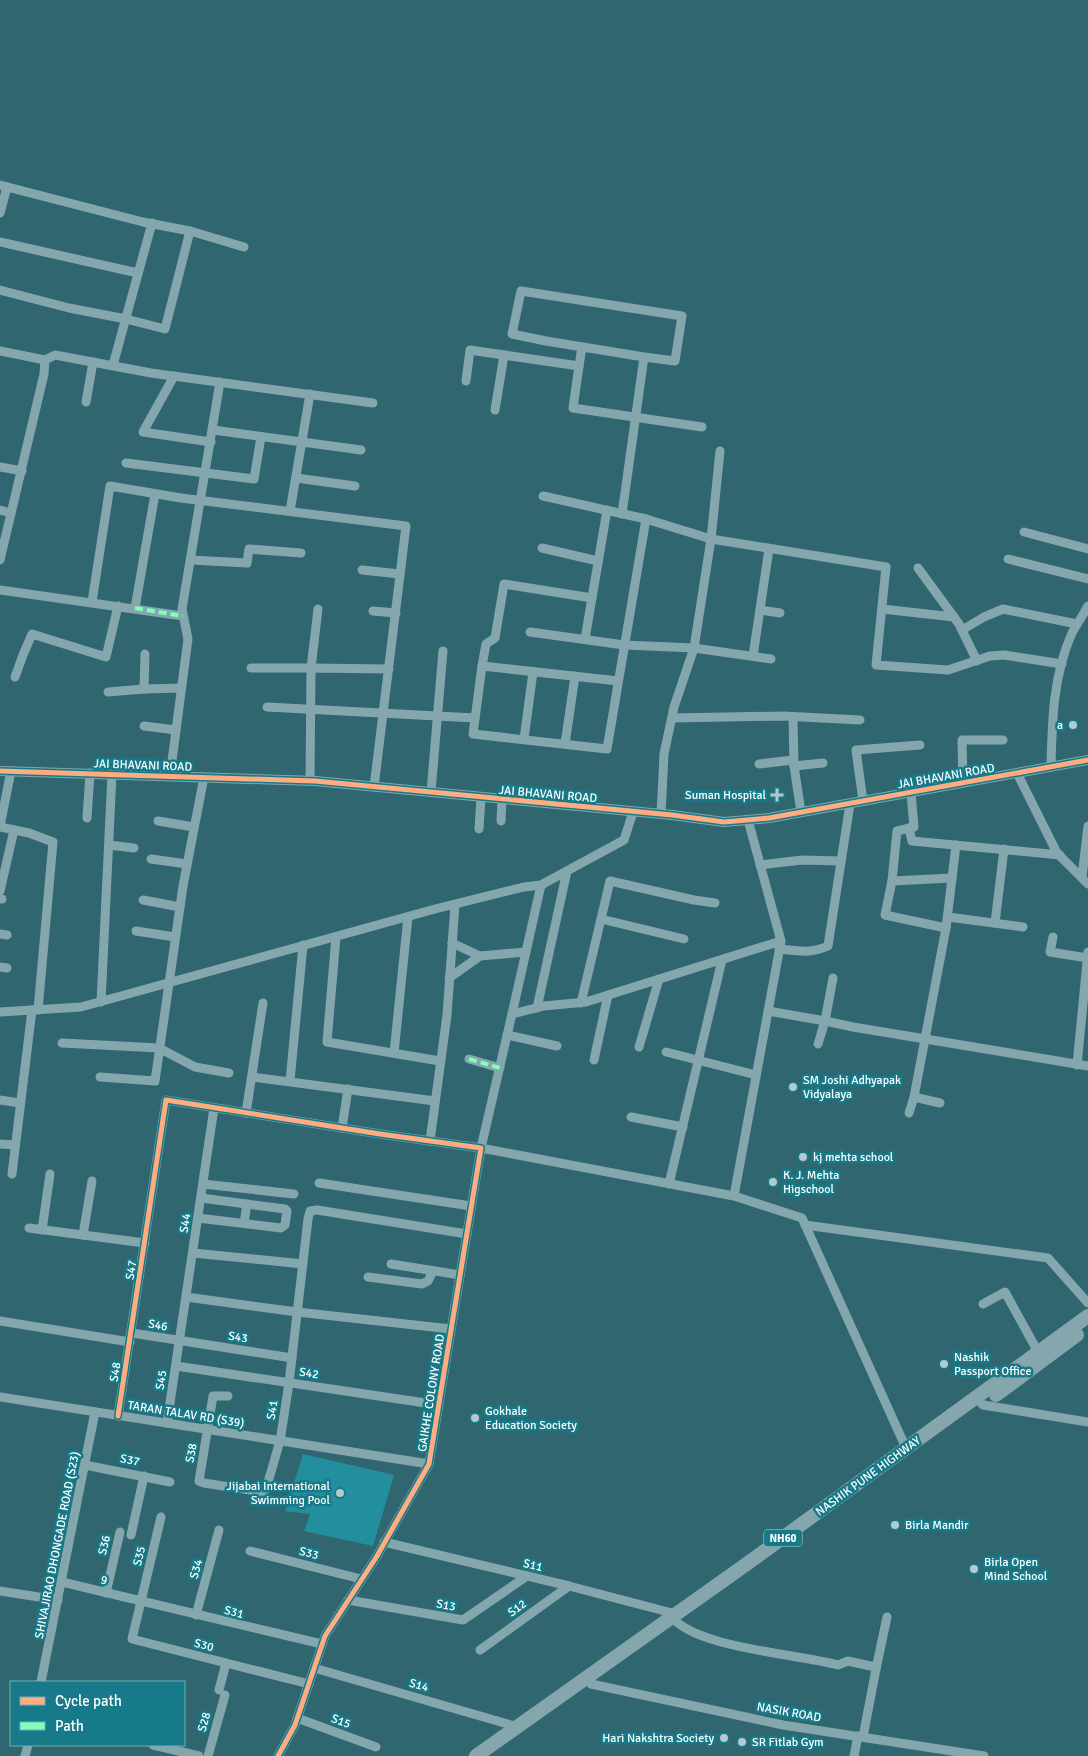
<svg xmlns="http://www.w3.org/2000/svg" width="1088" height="1756" font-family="Signika,sans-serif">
  <rect width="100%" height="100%" fill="#30666f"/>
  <polygon fill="#238f9e" points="303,1454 394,1475 373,1546 304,1531 310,1514 285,1511"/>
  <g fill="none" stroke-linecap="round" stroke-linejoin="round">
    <g stroke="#84a7ad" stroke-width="9">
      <polyline points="0,185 143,222 190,231 165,329 126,319 69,308 0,290"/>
      <polyline points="0,213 7,187"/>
      <polyline points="190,231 244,247"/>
      <polyline points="0,242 138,273"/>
      <polyline points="0,351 45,360"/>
      <polyline points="113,365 152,223"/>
      <polyline points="579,366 582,347"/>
      <polyline points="174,376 143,432 211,442"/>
      <polyline points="466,381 470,350 579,366 573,408 702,427"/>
      <polyline points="86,402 93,362"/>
      <polyline points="495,410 504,355"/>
      <polyline points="213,430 361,450"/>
      <polyline points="126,463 254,479 261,437"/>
      <polyline points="0,467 22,471"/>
      <polyline points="296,478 355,486"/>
      <polyline points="543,496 646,519 711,539 886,567 876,665 948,670 990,656 1004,655 1062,664"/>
      <polyline points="0,510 11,513"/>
      <polyline points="290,511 310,394"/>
      <polyline points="622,514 644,357 546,341 512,334 521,291 682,316 675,361 644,357"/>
      <polyline points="1024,532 1088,549"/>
      <polyline points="542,548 598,561"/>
      <polyline points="1008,559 1088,579"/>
      <polyline points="0,560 44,374 45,360 55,355 151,373 373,403"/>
      <polyline points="191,560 247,563 249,549 301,553"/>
      <polyline points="918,568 959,624 977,661"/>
      <polyline points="362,570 400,574"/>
      <polyline points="0,590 183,616"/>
      <polyline points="92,602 110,486 181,498 406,526 374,787"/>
      <polyline points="135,608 155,494"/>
      <polyline points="882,609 954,617"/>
      <polyline points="760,610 780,613"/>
      <polyline points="373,611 396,613"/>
      <polyline points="962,630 984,617 1003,609 1077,624"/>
      <polyline points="530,632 624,645 694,648 771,659"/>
      <polyline points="585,639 607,510"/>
      <polyline points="753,656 769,549"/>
      <polyline points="482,666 486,644 495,638 504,584 592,598"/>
      <polyline points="251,668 311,668 318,609"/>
      <polyline points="15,677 23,655 32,634 106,657 118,606"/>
      <polyline points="618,681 482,666 473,734 607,749 646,519"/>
      <polyline points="144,689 145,654"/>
      <polyline points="108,692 144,689 181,688"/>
      <polyline points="267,707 475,718"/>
      <polyline points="793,717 794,766 801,812"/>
      <polyline points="672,718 783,716 860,720"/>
      <polyline points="144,726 176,730"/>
      <polyline points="524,739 533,672"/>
      <polyline points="565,744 575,676"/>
      <polyline points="759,764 793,760"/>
      <polyline points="794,766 823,763"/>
      <path d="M1051,767C1052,722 1053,675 1072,633C1077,624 1083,615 1088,606"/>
      <polyline points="1017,773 1057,853 1088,884"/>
      <polyline points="170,776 188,639 182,609 220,382"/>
      <polyline points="310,781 311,668 389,669"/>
      <polyline points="963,783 962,740 1003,740"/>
      <polyline points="431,792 443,651"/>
      <polyline points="863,801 856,750 920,745"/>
      <polyline points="661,814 664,754 674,707 694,648 711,539 720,451"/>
      <polyline points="87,818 90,773"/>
      <polyline points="748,820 781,941 734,1196 802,1218 906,1448"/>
      <polyline points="158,821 194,827"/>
      <polyline points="501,821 502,800"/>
      <polyline points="0,826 11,771"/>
      <polyline points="0,827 29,833 53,842 38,1010"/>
      <polyline points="909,828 912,841 1060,855"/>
      <polyline points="479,829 481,797"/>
      <polyline points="109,845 134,848"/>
      <polyline points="151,859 187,864"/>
      <polyline points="760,865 802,860 841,861"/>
      <polyline points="1082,877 1088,826"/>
      <polyline points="892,881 897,831 914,827 911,793"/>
      <polyline points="0,891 14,830"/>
      <polyline points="0,899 2,899"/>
      <polyline points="143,900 180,907"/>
      <polyline points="948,917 1023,927"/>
      <polyline points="601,919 684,939"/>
      <polyline points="995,923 1004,849"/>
      <polyline points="946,928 885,915 892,881 952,878"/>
      <polyline points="136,931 175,937"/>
      <polyline points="0,934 7,935"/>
      <polyline points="336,937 327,1042 440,1061"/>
      <polyline points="1053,937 1050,952 1088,958"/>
      <polyline points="452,943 480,956"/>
      <path d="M779,949C798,951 810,954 828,946L850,804"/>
      <polyline points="0,967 7,968"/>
      <polyline points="449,978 480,956 526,952"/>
      <polyline points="101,1002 112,774"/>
      <polyline points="581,1003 610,881 694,900 715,903"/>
      <polyline points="537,1008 567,871"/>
      <polyline points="768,1011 825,1021 853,1027 1088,1066"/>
      <polyline points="0,1012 81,1007 435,909 524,887 541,885 624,840 633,812"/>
      <polyline points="512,1014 541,885"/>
      <polyline points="507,1035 557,1046"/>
      <polyline points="62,1043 159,1048 195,1067 229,1073"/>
      <polyline points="818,1044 825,1021 833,978"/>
      <polyline points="639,1047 659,979"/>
      <polyline points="666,1052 756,1075"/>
      <polyline points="394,1053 408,917"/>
      <polyline points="469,1059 500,1068"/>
      <polyline points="594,1060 608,995"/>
      <polyline points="1077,1065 1088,952"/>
      <polyline points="100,1077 155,1081 183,886 204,777"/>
      <polyline points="252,1077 435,1101"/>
      <polyline points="290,1081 303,945"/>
      <polyline points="0,1100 20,1103"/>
      <polyline points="940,1103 914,1097 946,928 956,845"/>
      <polyline points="246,1113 263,1003"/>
      <polyline points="909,1113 914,1097"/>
      <polyline points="631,1117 683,1127"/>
      <polyline points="342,1128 348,1089"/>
      <polyline points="430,1141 447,1015 455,905"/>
      <polyline points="0,1144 15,1145"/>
      <polyline points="12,1174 32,1010"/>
      <polyline points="319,1183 471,1206"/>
      <polyline points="203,1184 294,1194"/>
      <polyline points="669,1184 722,960"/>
      <polyline points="734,1196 481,1148 512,1014 544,1006 586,1002 781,941"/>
      <polyline points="198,1218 281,1228 285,1225 287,1211 285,1209 201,1198"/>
      <polyline points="244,1223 247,1204"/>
      <polyline points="805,1225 1048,1258 1088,1303"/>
      <polyline points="29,1228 145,1243"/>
      <polyline points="42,1230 50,1174"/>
      <polyline points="83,1235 92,1181"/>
      <polyline points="193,1253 303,1264"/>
      <polyline points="391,1264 460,1275"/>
      <polyline points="368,1277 422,1284 428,1281 433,1271"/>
      <polyline points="186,1297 297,1312 451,1329"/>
      <polyline points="983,1304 1005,1292 1038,1352"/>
      <polyline points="0,1321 130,1342"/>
      <polyline points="132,1333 292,1358"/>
      <polyline points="176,1366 439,1405"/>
      <polyline points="228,1396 213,1396 199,1481 204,1483 263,1492 266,1489 280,1441 289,1383 308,1219 310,1211 317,1210 467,1234"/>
      <polyline points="0,1397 429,1464"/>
      <polyline points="976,1398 983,1405 1088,1422"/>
      <polyline points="118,1416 166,1100 380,1134 481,1148 429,1464 377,1556 325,1636 295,1725 278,1756"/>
      <polyline points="167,1423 214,1108"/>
      <polyline points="85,1465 170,1482"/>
      <polyline points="161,1517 132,1639 309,1684"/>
      <polyline points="131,1535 144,1476"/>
      <polyline points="384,1542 569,1586 676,1614"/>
      <polyline points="250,1551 361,1579"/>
      <polyline points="62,1582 322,1644"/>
      <polyline points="0,1591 58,1600"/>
      <polyline points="106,1593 120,1532"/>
      <polyline points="348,1600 463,1620 527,1576"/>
      <polyline points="196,1615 219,1530"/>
      <path d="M672,1617C696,1648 798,1654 838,1665L848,1661L875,1667L876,1669L863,1737"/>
      <polyline points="480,1650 569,1586"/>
      <polyline points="314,1668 518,1727"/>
      <polyline points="876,1669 887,1617"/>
      <polyline points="41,1682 95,1412"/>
      <polyline points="591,1684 783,1725 984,1756"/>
      <polyline points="219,1690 226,1663"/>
      <polyline points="297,1718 376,1747"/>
      <polyline points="153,1745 199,1756"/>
      <polyline points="25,1756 28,1745"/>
      <polyline points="208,1756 225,1695"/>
      <polyline points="854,1756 858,1736"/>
    </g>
    <polyline stroke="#84a7ad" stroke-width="10" points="0,771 315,781 672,815 724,822 769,818 1088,760"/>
    <g stroke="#84a6ac" stroke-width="14">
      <polyline points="996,1395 1077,1335"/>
      <polyline points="476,1756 748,1563 1088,1316"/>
    </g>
    <g stroke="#80ffba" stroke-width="4" stroke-dasharray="8 4" stroke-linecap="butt">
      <polyline points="135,608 183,616"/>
      <polyline points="469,1059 500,1068"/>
    </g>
    <defs>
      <g id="cycleway">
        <polyline points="0,771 315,781 672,815 724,822 769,818 1088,760"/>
        <polyline points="118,1416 166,1100 380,1134 481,1148 429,1464 377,1556 325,1636 295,1725 278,1756"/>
      </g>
    </defs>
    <use href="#cycleway" stroke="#167a89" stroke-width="8"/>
    <use href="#cycleway" stroke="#ffac80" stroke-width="5"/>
  </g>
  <g fill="#b7c9cd" stroke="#167a89" stroke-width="2">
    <circle cx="1073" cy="725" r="5"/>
    <path d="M774.5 787.5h5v5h5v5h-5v5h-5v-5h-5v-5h5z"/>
    <circle cx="793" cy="1087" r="5"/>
    <circle cx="803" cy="1157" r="5"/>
    <circle cx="773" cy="1182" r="5"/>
    <circle cx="944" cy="1364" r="5"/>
    <circle cx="475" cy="1418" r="5"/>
    <circle cx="340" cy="1493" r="5"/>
    <circle cx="895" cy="1525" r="5"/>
    <circle cx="974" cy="1569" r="5"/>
    <circle cx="724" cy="1738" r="5"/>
    <circle cx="742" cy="1742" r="5"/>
  </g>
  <g text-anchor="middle" stroke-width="5" stroke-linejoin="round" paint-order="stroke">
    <rect fill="#167a89" stroke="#b9d7dc" stroke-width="1" x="764" y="1529.5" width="38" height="17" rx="4"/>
    <g font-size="11" font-weight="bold" fill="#fff">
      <text x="783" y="1542">NH60</text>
    </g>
    <g font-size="12" fill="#fff" stroke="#167a89" text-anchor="start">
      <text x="1063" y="729" text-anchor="end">a</text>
      <text x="766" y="799" text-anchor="end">Suman Hospital</text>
      <text x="803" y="1084">SM Joshi Adhyapak<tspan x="803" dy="14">Vidyalaya</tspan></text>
      <text x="813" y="1161">kj mehta school</text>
      <text x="783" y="1179">K. J. Mehta<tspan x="783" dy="14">Higschool</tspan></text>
      <text x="954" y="1361">Nashik<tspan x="954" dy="14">Passport Office</tspan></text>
      <text x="485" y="1415">Gokhale<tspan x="485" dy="14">Education Society</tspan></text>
      <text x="330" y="1490" text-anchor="end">Jijabai International<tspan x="330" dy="14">Swimming Pool</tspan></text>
      <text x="905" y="1529">Birla Mandir</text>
      <text x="984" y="1566">Birla Open<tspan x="984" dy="14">Mind School</tspan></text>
      <text x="714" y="1742" text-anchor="end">Hari Nakshtra Society</text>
      <text x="752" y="1746">SR Fitlab Gym</text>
    </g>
    <g font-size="12" fill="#fff" stroke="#167a89">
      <text transform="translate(143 765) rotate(2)" y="4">JAI BHAVANI ROAD</text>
      <text transform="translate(946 776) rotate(-10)" y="4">JAI BHAVANI ROAD</text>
      <text transform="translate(548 794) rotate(5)" y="4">JAI BHAVANI ROAD</text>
      <text transform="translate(185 1223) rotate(-82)" y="4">S44</text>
      <text transform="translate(131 1270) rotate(-82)" y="4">S47</text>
      <text transform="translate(158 1325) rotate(10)" y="4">S46</text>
      <text transform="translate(238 1337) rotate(8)" y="4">S43</text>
      <text transform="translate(115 1372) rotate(-81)" y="4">S48</text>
      <text transform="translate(309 1373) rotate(8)" y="4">S42</text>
      <text transform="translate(161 1380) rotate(-82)" y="4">S45</text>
      <text transform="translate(431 1393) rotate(-81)" y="4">GAIKHE COLONY ROAD</text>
      <text transform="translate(272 1410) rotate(-81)" y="4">S41</text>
      <text transform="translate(186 1414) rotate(9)" y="4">TARAN TALAV RD (S39)</text>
      <text transform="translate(191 1453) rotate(-80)" y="4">S38</text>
      <text transform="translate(130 1460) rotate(11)" y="4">S37</text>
      <text transform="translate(868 1476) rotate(-36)" y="4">NASHIK PUNE HIGHWAY</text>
      <text transform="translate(57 1545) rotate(-79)" y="4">SHIVAJIRAO DHONGADE ROAD (S23)</text>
      <text transform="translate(104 1545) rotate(-77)" y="4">S36</text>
      <text transform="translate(309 1553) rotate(14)" y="4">S33</text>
      <text transform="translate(139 1556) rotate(-77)" y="4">S35</text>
      <text transform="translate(533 1565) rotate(13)" y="4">S11</text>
      <text transform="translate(196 1569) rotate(-75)" y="4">S34</text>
      <text transform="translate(104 1580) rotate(14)" y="4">9</text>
      <text transform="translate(446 1605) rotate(10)" y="4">S13</text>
      <text transform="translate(517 1608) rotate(-36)" y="4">S12</text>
      <text transform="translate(234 1612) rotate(14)" y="4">S31</text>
      <text transform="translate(204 1645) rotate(14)" y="4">S30</text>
      <text transform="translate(419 1685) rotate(16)" y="4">S14</text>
      <text transform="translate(789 1712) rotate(10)" y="4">NASIK ROAD</text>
      <text transform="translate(341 1721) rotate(20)" y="4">S15</text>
      <text transform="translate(204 1722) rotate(-75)" y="4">S28</text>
    </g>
  </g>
  <rect x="10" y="1681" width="175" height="65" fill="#167a89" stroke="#73afb8"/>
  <rect x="20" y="1697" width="25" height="8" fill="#ffac80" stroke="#73afb8"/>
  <text x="55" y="1706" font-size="15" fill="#ffffff">Cycle path</text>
  <rect x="20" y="1722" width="25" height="8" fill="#80ffba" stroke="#73afb8"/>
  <text x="55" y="1731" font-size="15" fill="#ffffff">Path</text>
</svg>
